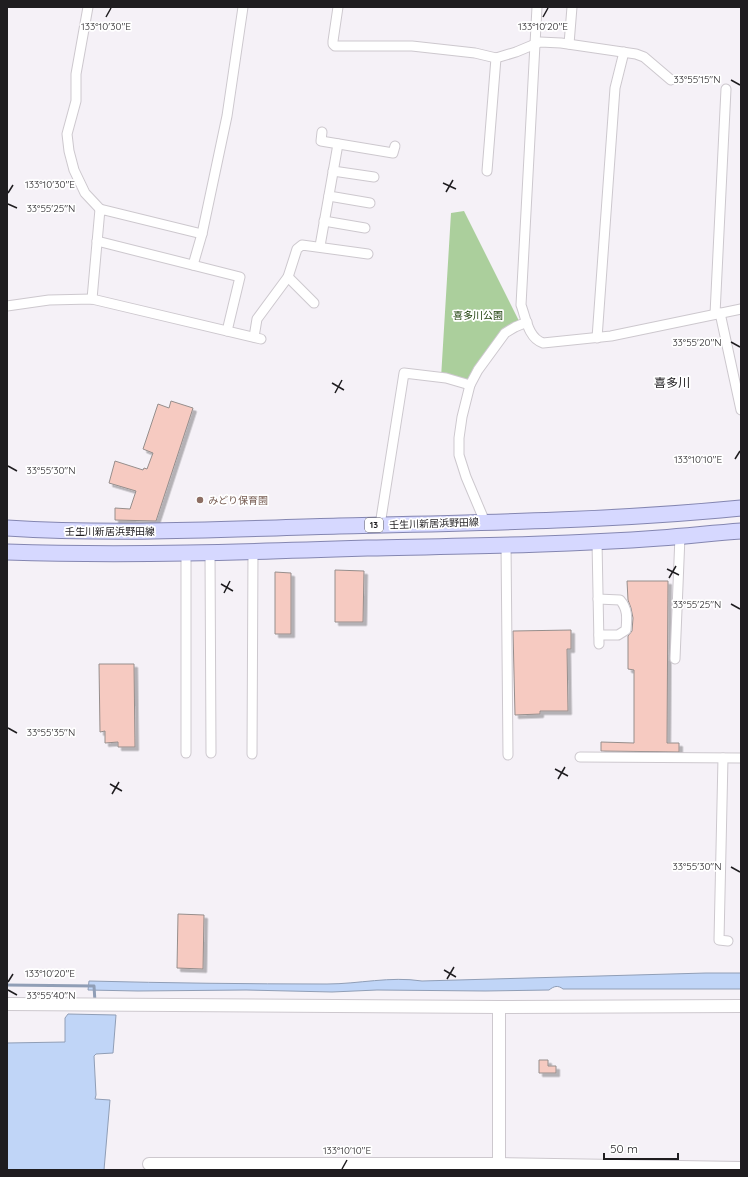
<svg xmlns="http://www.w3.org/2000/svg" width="748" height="1177" font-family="Quicksand,'Noto Sans JP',sans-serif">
  <defs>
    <filter id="shadow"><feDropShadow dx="3.5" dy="3.5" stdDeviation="0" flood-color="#0004"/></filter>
  </defs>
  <rect width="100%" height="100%" fill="#f5f1f7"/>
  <polygon fill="#abcf9c" points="464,211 521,325 505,333 470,385 441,378 451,213"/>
  <g fill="#c0d5f7" stroke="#909eb6">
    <path d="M706,973H741V989H563C558,985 554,986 549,990L485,991L377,990L332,992L246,990L138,991L88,990L89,981C168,983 248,984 327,984C359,984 390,976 422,981Z"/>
    <polygon points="68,1014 116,1015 113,1053 96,1054 94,1056 96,1095 95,1099 110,1100 104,1170 7,1170 7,1043 65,1042 65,1018"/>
  </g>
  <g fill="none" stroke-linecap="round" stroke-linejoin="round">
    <polyline stroke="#909eb6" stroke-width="3" points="7,985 94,986 95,1002"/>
  </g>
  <g fill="#f6cac1" stroke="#968e8c" filter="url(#shadow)">
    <polygon points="171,401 193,408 156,521 115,520 115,508 130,509 136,491 109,483 115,461 143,470 144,468 147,469 153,453 143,449 158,404 169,408"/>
    <polygon points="335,570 364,571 363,622 335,622"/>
    <polygon points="275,572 291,573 291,634 275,634"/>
    <polygon points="627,581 668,581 667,743 679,743 679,752 601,751 601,742 634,743 634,670 628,669 628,636 632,631 633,618 631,608 628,600"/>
    <polygon points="571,630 571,649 567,649 568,711 540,711 540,714 515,715 513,631"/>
    <polygon points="99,664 134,664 135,747 118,747 118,742 105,743 105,731 100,732"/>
    <polygon points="178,914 204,915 203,969 177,968"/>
    <polygon points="539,1060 548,1060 548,1066 556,1066 556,1073 539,1073"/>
  </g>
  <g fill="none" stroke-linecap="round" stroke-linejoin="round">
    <defs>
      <g id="minor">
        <polyline points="88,7 76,74 76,101 67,134 69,151 74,170 85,193 100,209"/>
        <polyline points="338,7 333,41 333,44 335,46 412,46 475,53 496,58 516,52 540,42 561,43 636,54 644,57 671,80"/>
        <path d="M537,7L521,305C526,318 528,338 543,343L611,336L741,309"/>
        <polyline points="569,44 572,7"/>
        <polyline points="322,132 321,141 393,153 395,146"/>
        <polyline points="333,171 374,177"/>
        <polyline points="487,171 496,58"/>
        <polyline points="329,196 370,203"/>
        <polyline points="324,221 365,228"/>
        <polyline points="202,234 227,116 243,7"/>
        <polyline points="97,241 240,277 227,331"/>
        <polyline points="320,246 338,144"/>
        <polyline points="288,277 314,303"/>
        <polyline points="92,299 100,209 202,234 193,265"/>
        <polyline points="7,306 49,300 92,299 261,339"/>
        <polyline points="720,313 741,410"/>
        <polyline points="715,314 726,89"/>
        <polyline points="254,337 257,319 288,277 297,249 302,245 368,254"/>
        <polyline points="597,338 615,88 624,52"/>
        <polyline points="485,522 466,477 459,455 459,438 462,417 470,385 478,370 505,333 515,327 527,322"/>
        <polyline points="380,525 404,373 446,378 470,385"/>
        <polyline points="597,542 599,644"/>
        <polyline points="506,544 508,755"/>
        <polyline points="210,552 211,753"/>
        <polyline points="186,553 186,753"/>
        <path d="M598,599L620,600C628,609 627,618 626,630L618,635H599"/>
        <polyline points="675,659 680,536"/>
        <polyline points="252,754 253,551"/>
        <polyline points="580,757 741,758"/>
        <polyline points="723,758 719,940 728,941"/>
      </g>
      <g id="tertiary">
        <polyline points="7,1004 499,1007 741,1006"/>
        <polyline points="499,1007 499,1164"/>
        <polyline points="149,1164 499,1164 741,1168"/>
      </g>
      <g id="primary">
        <path d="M7,528C118,535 228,529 339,526C473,523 608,521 741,508"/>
        <path d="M7,552C128,556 248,552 369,548C466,546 563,545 660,538C687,536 714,533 741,531"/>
      </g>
    </defs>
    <use href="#minor" stroke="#cdc8ce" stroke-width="11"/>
    <use href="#tertiary" stroke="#cdc8ce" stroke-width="14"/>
    <use href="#primary" stroke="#8486b1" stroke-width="17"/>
    <use href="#minor" stroke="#fff" stroke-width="9"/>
    <use href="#tertiary" stroke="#fff" stroke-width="12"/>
    <use href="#primary" stroke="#d6d8ff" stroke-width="15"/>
  </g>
  <path fill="none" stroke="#1f1d20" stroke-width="1.5" d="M106,17L111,8M543,17L548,8M731,80L740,85M443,183L456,189M446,192L453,180M8,193L13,185M8,204L17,208M731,342L740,347M332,383L344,390M335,393L342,380M735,459L740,451M8,466L17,471M667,569L679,575M669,578L676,566M221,584L233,591M224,593L230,581M731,604L740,609M8,728L17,733M555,769L568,776M558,779L565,767M110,784L122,791M112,794L119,782M731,867L740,872M444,970L456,977M447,979L454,967M8,982L13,974M8,990L17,995M342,1169L347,1160"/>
  <circle fill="#8d6e63" stroke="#fff" stroke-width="1.5" cx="200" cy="500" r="4"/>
  <g text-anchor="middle" stroke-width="3.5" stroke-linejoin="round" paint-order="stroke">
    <rect fill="#fff" stroke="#626163" stroke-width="1" x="365" y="518" width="18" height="14" rx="3"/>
    <g font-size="9" font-weight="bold" fill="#1f1d20">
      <text x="374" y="528">13</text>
    </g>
    <g font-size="10" fill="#143800" stroke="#fff">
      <text x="478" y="319">喜多川公園</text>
    </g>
    <g font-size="10" fill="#785e54" stroke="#fff" text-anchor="start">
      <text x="208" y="504">みどり保育園</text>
    </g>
    <g font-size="10" fill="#1f1d20" stroke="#fff">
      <text transform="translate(434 523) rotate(-2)" y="4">壬生川新居浜野田線</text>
      <text x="110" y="535">壬生川新居浜野田線</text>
    </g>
    <g font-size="12" fill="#1f1d20" stroke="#fff">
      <text x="672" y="387">喜多川</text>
    </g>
  </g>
  <g font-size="10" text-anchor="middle" fill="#1f1d20" stroke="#fff" stroke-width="3.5" stroke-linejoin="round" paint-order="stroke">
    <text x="106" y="30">133°10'30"E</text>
    <text x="543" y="30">133°10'20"E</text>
    <text x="697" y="83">33°55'15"N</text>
    <text x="50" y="188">133°10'30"E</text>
    <text x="51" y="212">33°55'25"N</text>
    <text x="697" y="346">33°55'20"N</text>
    <text x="698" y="463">133°10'10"E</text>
    <text x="51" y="474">33°55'30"N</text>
    <text x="697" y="608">33°55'25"N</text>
    <text x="51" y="736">33°55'35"N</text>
    <text x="697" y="870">33°55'30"N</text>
    <text x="50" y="977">133°10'20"E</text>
    <text x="51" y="999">33°55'40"N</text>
    <text x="347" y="1154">133°10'10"E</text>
  </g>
  <rect width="748" height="1177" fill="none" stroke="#1f1d20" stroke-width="16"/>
  <path d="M604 1153v6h74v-6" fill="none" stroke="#1f1d20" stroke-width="2"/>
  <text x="610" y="1153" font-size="12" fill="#1f1d20" stroke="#ffffff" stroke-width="3" paint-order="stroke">50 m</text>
</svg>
